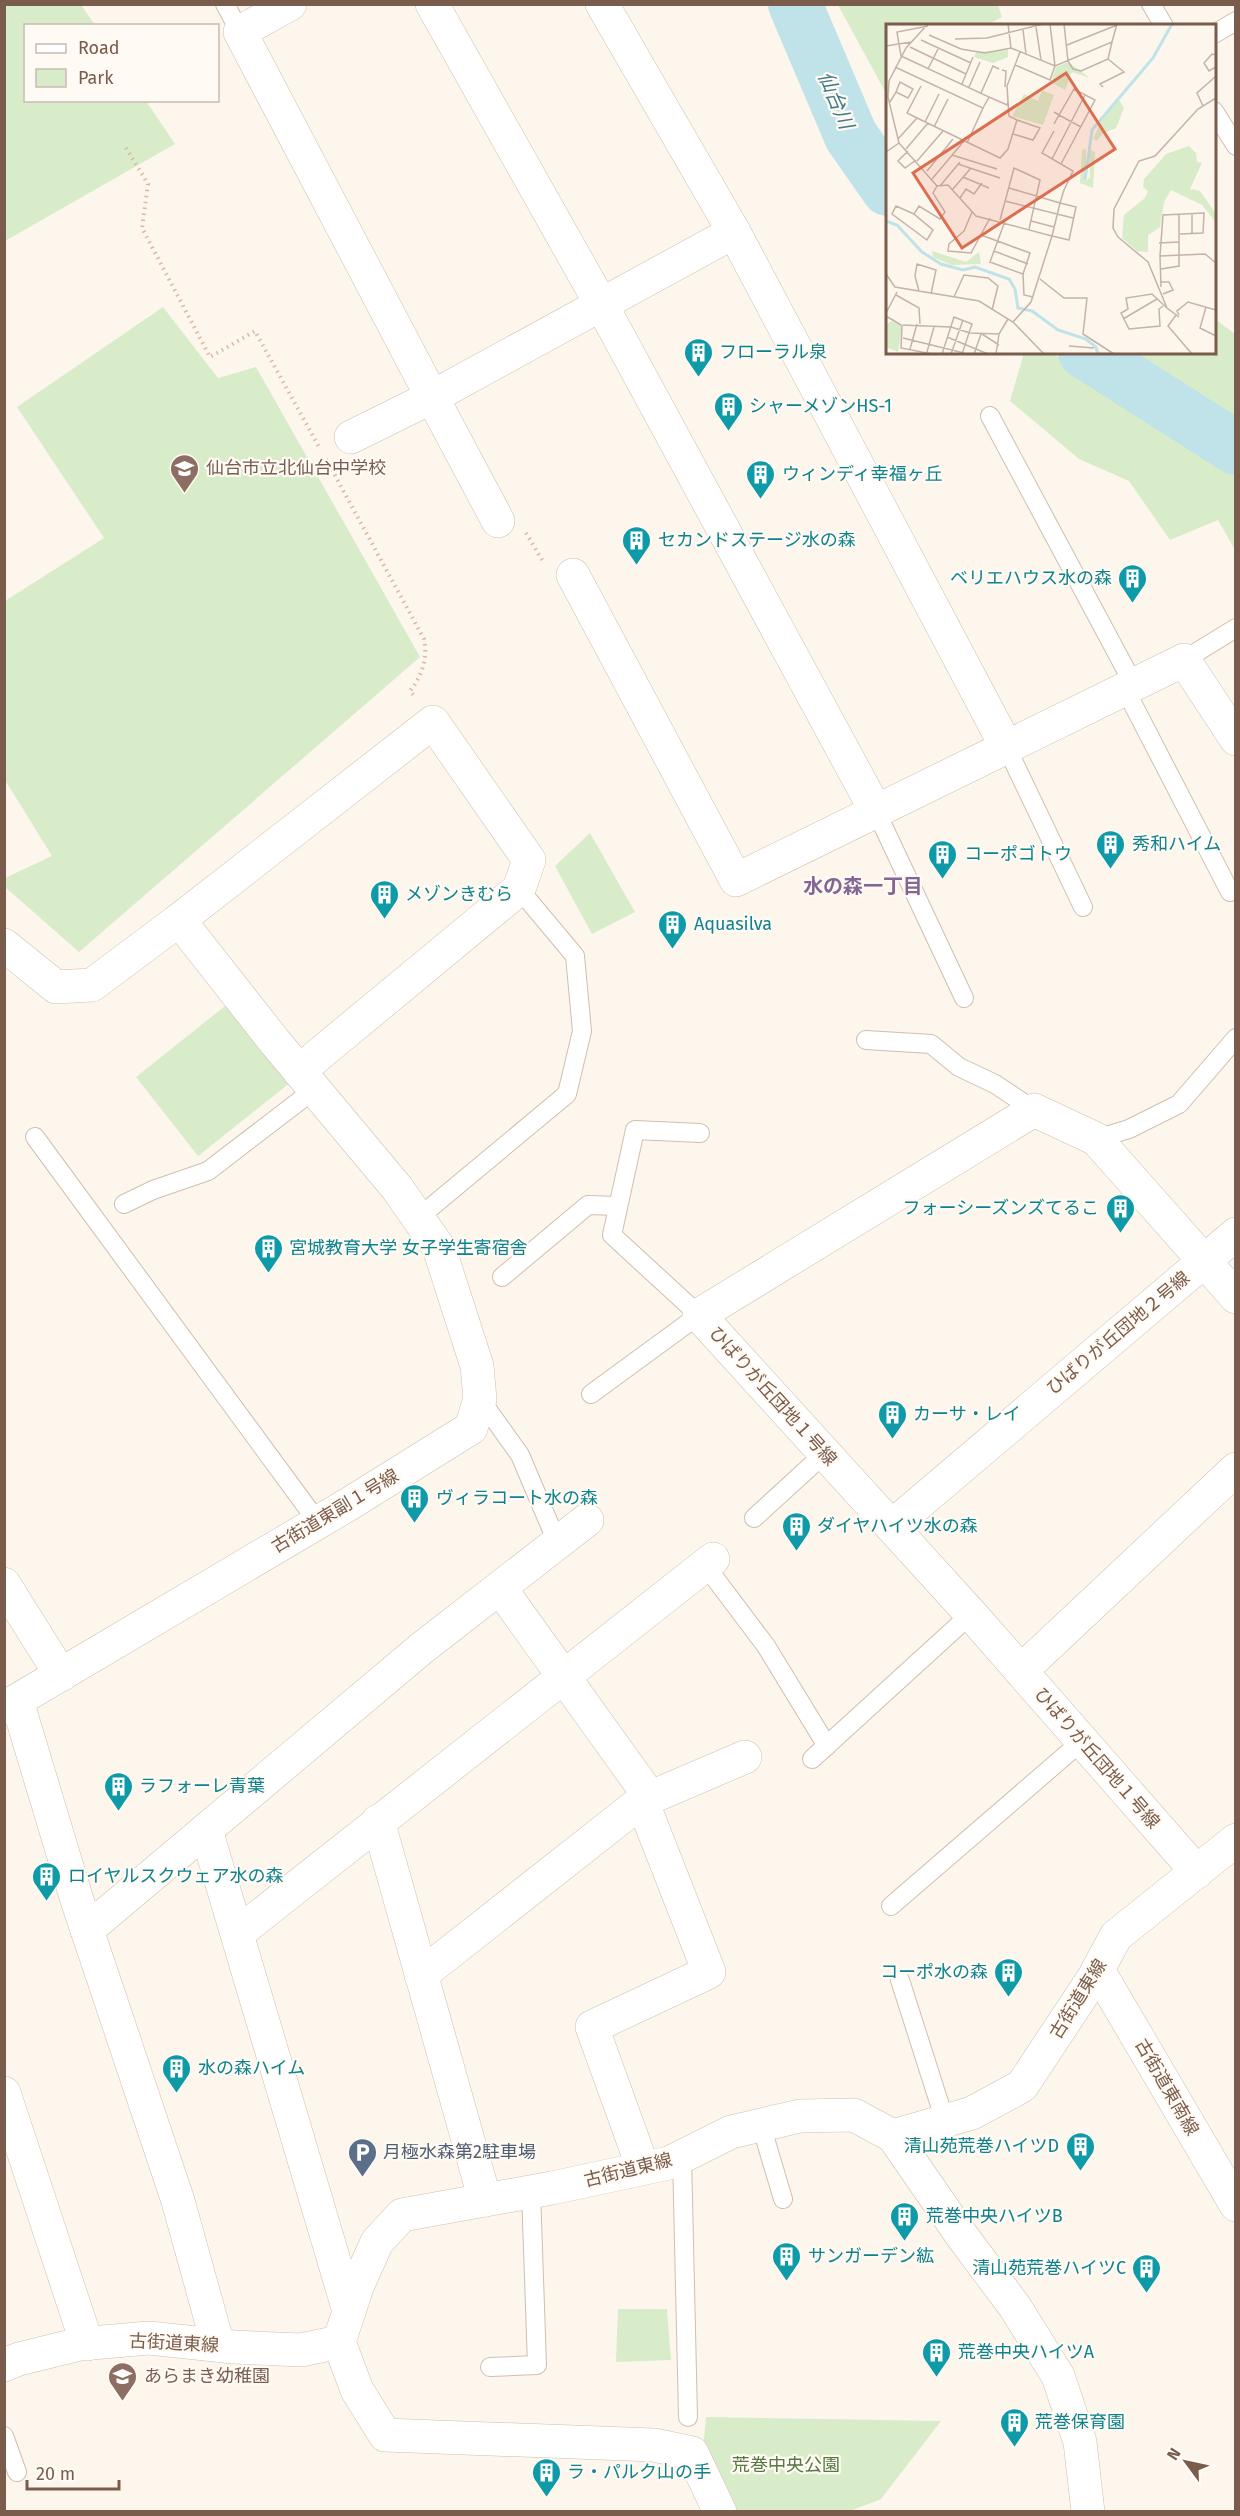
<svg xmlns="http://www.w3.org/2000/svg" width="1240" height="2516" font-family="'Fira Sans','Noto Sans JP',sans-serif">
  <rect width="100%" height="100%" fill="#fdf6ec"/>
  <g fill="#d8ecc9">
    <polygon points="5,4 81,5 95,25 26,26 26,100 146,101 175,144 5,241"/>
    <polygon points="838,5 998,5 1002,17 987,25 888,26 887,95"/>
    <polygon points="163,307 218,378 256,367 420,657 79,952 5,887 5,878 52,856 5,780 5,601 104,538 17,407"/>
    <polygon points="1215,319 1235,334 1235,422 1122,353 1214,352"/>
    <polygon points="1024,353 1052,353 1235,475 1235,550 1218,520 1170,540 1129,481 1079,459 1010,401"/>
    <polygon points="590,833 635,912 592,934 555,866"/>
    <polygon points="234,999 296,1078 198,1156 136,1077"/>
    <polygon points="618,2309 667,2309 671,2360 616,2362"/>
    <polygon points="706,2417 941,2421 881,2499 850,2511 738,2511 711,2455 703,2450"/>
  </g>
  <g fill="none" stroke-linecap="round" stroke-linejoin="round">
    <g stroke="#bfe3e8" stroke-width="54">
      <polyline points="795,4 851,136 888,189"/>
      <polyline points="1085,352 1236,448"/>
    </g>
    <defs>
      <g id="lane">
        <polyline points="225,4 240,32"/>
        <polyline points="1151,4 1164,26"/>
        <polyline points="1214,34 1236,21"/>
        <polyline points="1214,111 1236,146"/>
        <polyline points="990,416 1134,685"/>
        <polyline points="1184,660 1236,628"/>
        <polyline points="1125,689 1230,892"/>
        <polyline points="1006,746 1083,907"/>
        <polyline points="876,811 964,998"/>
        <polyline points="866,1040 931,1044 959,1067 995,1084 1034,1110"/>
        <polyline points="35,1137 317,1521"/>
        <polyline points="1096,1139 1129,1129 1179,1104 1236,1038"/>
        <polyline points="124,1204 153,1190 208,1171 315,1089"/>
        <polyline points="418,1218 567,1094 582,1031 575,956 519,889"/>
        <polyline points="502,1277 588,1205 618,1206"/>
        <polyline points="591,1394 699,1315 612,1235 635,1130 700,1133"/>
        <polyline points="480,1399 520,1455 557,1542"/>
        <polyline points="754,1518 825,1453"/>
        <polyline points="705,1565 766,1646 827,1746"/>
        <polyline points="812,1759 971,1614"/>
        <polyline points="891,1906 1082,1741"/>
        <polyline points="900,1980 945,2121"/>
        <polyline points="761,2125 783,2199"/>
        <polyline points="682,2156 688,2417"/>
        <polyline points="490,2367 537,2365 531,2191"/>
        <polyline points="4,2436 17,2472"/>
      </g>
      <g id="street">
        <polyline points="290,4 240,32 432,397 351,437"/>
        <polyline points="432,4 601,304 876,811"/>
        <polyline points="602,4 734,232 1006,746"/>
        <polyline points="498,521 432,397 734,232"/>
        <polyline points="573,575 736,880 1184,660 1236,739"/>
        <polyline points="179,920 433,722 529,860 519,889 299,1071"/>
        <polyline points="4,945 56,987 92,985 179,920 275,1042 397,1188 439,1248 477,1366 480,1399 471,1428 349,1504 4,1708"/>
        <polyline points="892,1526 1236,1234"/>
        <polyline points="4,1584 61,1675"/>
        <polyline points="500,1588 650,1797"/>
        <polyline points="1021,1671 1236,1469"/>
        <polyline points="17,1701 77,1900 178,2201 218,2345"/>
        <polyline points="642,1801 709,1972 592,2027 643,2168"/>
        <polyline points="378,1821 485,2200"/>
        <polyline points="206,1830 349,2311"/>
        <polyline points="1197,1872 971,1614 699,1315 1034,1110 1096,1139 1236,1297"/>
        <polyline points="87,1930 422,1648 587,1520"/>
        <polyline points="238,1933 713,1559"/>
        <polyline points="1098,1970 1236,2205"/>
        <polyline points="421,1975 642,1801 745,1757"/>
        <polyline points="4,2093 87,2344"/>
        <polyline points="893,2136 962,2236 1015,2307 1058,2376 1080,2442 1088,2512"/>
        <polyline points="339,2342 357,2390 385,2435 654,2445 692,2453 720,2512"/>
        <polyline points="4,2365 19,2359 80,2344 149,2338 234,2347 301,2350 339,2342 357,2287 377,2242 402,2215 552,2188 669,2163 731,2132 800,2116 854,2115 893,2136 972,2113 1022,2086 1094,1977 1116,1936 1236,1840"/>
      </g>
    </defs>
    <use href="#lane" stroke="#d1beb0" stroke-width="20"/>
    <use href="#street" stroke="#d1beb0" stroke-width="34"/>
    <g stroke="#d9b8a5" stroke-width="4" stroke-dasharray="1.5 4.5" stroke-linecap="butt">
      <polyline points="126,148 148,184 142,228 210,357 255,331 319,447"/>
      <path d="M326,459L424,639C428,658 422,676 410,691L415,697"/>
      <polyline points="526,533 544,563"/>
    </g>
    <use href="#lane" stroke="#fff" stroke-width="18"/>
    <use href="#street" stroke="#fff" stroke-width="33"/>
  </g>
  <defs>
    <symbol id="building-pin" viewBox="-11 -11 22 30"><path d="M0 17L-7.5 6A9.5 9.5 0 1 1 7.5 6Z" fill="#0f9aa8" stroke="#fffaf3"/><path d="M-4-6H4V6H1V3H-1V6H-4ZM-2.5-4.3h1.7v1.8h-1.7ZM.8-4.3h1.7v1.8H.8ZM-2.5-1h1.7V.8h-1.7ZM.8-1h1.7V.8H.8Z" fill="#fff"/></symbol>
    <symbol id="school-pin" viewBox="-11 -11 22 30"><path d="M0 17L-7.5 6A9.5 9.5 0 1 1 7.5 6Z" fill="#8d6e63" stroke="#fffaf3"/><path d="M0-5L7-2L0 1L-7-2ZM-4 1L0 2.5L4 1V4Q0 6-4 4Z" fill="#fff"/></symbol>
    <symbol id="parking-pin" viewBox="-11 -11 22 30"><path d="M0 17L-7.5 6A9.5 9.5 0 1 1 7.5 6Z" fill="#5c6f8a" stroke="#fffaf3"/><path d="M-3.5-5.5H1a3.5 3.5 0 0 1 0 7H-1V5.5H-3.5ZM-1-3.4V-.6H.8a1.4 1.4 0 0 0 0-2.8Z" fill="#fff"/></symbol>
  </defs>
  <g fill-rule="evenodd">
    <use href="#building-pin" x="682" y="336" width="33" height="45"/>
    <use href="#building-pin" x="712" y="390" width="33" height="45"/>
    <use href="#school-pin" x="168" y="452" width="33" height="45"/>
    <use href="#building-pin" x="744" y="458" width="33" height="45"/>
    <use href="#building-pin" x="620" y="524" width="33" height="45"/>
    <use href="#building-pin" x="1116" y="562" width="33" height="45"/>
    <use href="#building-pin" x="1094" y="828" width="33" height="45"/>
    <use href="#building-pin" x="926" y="838" width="33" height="45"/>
    <use href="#building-pin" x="368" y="878" width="33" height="45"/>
    <use href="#building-pin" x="656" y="908" width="33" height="45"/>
    <use href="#building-pin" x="1104" y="1192" width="33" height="45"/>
    <use href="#building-pin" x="252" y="1232" width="33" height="45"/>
    <use href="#building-pin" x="876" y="1398" width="33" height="45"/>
    <use href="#building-pin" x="398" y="1482" width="33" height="45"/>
    <use href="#building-pin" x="780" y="1510" width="33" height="45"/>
    <use href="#building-pin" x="102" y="1770" width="33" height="45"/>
    <use href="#building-pin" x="30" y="1860" width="33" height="45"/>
    <use href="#building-pin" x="992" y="1956" width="33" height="45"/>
    <use href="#building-pin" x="160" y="2052" width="33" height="45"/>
    <use href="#building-pin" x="1064" y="2130" width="33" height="45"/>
    <use href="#parking-pin" x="346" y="2136" width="33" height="45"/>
    <use href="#building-pin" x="888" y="2200" width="33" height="45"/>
    <use href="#building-pin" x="770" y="2240" width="33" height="45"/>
    <use href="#building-pin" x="1130" y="2252" width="33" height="45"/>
    <use href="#building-pin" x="920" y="2336" width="33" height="45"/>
    <use href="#school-pin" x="106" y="2360" width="33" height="45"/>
    <use href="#building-pin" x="998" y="2406" width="33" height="45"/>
    <use href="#building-pin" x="530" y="2456" width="33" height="45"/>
  </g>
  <g text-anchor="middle" stroke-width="4.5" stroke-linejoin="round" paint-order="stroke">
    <g font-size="18" fill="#0d838f" stroke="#fffaf3" text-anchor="start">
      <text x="719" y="358">フローラル泉</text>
      <text x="749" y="412">シャーメゾンHS-1</text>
      <text x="782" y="480">ウィンディ幸福ヶ丘</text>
      <text x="658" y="546">セカンドステージ水の森</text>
      <text x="1112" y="584" text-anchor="end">ベリエハウス水の森</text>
      <text x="1132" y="850">秀和ハイム</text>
      <text x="964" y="860">コーポゴトウ</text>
      <text x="405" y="900">メゾンきむら</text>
      <text x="694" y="930">Aquasilva</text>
      <text x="1099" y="1214" text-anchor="end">フォーシーズンズてるこ</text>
      <text x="289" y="1254">宮城教育大学 女子学生寄宿舎</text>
      <text x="913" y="1420">カーサ・レイ</text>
      <text x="436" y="1504">ヴィラコート水の森</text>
      <text x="817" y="1532">ダイヤハイツ水の森</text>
      <text x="139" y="1792">ラフォーレ青葉</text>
      <text x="68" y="1882">ロイヤルスクウェア水の森</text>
      <text x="988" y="1978" text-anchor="end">コーポ水の森</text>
      <text x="198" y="2074">水の森ハイム</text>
      <text x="1059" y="2152" text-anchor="end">清山苑荒巻ハイツD</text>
      <text x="926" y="2222">荒巻中央ハイツB</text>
      <text x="808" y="2262">サンガーデン紘</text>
      <text x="1126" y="2274" text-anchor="end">清山苑荒巻ハイツC</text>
      <text x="958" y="2358">荒巻中央ハイツA</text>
      <text x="1035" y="2428">荒巻保育園</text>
      <text x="567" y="2478">ラ・パルク山の手</text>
    </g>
    <g font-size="18" fill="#785e54" stroke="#fffaf3" text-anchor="start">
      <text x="206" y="474">仙台市立北仙台中学校</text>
      <text x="144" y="2382">あらまき幼稚園</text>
    </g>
    <g font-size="18" fill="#7a5c4d" stroke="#fffaf3">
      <text transform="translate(1118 1333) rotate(-40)" y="6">ひばりが丘団地２号線</text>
      <text transform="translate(773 1396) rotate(48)" y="6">ひばりが丘団地１号線</text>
      <text transform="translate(335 1511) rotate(-31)" y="6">古街道東副１号線</text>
      <text transform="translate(1097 1758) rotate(49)" y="6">ひばりが丘団地１号線</text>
      <text transform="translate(1078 1999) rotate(-58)" y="6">古街道東線</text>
      <text transform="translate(1167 2087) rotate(60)" y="6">古街道東南線</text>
      <text transform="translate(628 2170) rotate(-14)" y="6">古街道東線</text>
      <text transform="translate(174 2343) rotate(3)" y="6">古街道東線</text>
    </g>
    <g font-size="18" fill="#4e5e75" stroke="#fffaf3" text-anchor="start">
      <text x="383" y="2158">月極水森第2駐車場</text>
    </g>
    <g font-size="18" fill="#537a41" stroke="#fffaf3">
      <text x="786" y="2471">荒巻中央公園</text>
    </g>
    <g font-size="20" font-style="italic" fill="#437c86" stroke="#fffaf3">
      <text transform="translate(836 100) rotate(67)" y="7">仙台川</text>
    </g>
    <g font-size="20" font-weight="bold" fill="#846695" stroke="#fffaf3">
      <text x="863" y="893">水の森一丁目</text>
    </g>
  </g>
  <g transform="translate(886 24)">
    <rect width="330" height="330" fill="#fdf6ec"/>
    <path d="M122,26V33L107,39L88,33L90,28ZM182,38L204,54L186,48L179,66L165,58L170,43ZM156,66L168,71L157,101L126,92L138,70L152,77ZM233,76L238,84L230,104L216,110L211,117L207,115L218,91ZM303,122L310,129L311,138L316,139L304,165L314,167L330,190L329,197L316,181L285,166L278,178L274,203L262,211V228L251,227L236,214L238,191L259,174L262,167L257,163L258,155L280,130ZM200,125V157L204,153L203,125L209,128L207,164L194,159L196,126ZM46,227L80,238L93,228L95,240L66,241L47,233ZM6,297L16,302L12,328L0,323V300Z" fill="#d8ecc9"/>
    <path fill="none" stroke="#bfe3e8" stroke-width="3" d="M199,156L206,106L267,34L286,0M0,197L11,201L36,228L55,240L77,246L89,243L123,255L129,265L132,284L146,287L172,306L200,315L210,323L212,330"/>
    <path fill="none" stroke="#c5b3a7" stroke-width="1.5" d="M122,0L125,24M178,0L182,37L187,45L195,47L222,35M42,2L11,8L15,32L103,73L97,84M150,3L155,36M137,6L140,30M43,11L75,25L99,29L125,24L169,42L226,18L231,0M69,15L101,14L157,0M35,16L85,39M181,21L231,1M0,22L25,18M24,23L80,50M330,31L326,30L318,39L323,47L330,43M129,41L164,56L169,42L164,0M9,43L97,84L81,119M42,45L52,25M116,46L120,47L119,63M76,60L87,33M83,63L94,38M217,63L214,60L238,48L222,35L226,18M95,69L107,42L113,45M103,73L121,81L122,77M4,78L10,68L22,74L27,65L14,58L10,68M317,82L311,69L330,52M168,88L173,91L188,65L209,76L175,140M31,94L21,89L35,62M39,98L53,70M168,100L173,91L195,103M48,103L62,75M127,110L147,116L154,104L131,96M12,115L31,94L114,134L122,125L131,96L123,92L121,62L134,28M13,119L51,162L62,161L90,192L166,212L145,278L127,298M20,125L42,99M22,127L12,137L19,144L30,136M0,128L13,119L2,73L3,57L20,24L42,0M66,131L111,145M166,135L199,71M31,137L57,107M72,140L114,154M41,147L67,115M77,153L103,164M46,155L78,117M54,162L74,138M123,164L174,179L190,183L183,216L166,212L174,179L178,166L187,147L156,129L168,107M66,166L85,144M74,174L80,165L88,170L96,159M119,177L187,194M86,188L78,207L63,220L62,227L85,229L104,194M306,189V210M28,190L10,182L6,190L41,216L47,206L28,190L33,182L54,195L59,188L47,169L51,162M114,196L128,144L154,156L143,205M119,197L104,238L137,250L138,271L147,273M145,197L168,203M95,211L144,229L137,250M273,219L293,218M108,227L142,240M274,232L277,191L318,189L317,209L294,210M275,245L293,242V190M0,250L9,263L93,277L127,298L158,330M154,255L178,274H201L197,310L228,330M275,258H283L287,266L277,270M275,263L274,232L319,230L330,239M33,267L29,252L31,240L50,246L45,270M10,271L33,284L34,300M68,273L78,251L102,254L112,262L106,286M277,282L273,285L274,302L243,305L235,289L242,285L240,274L266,270L281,284M320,283L314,304L330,312M0,289L11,268M290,291L282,302L306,330M293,291L291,287L302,278L330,286M0,292L15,301L65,303L84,309L113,310L122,295M293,293L281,284L262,238L232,213L227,204L228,185L253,137L269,132L312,85L330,74M237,295L271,275M16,301L15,324L46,330M96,310L113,321M61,313L102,330M17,314L78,329M183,322L208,324M24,325L31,300M41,328L48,303M56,330L68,293L86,300L76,330M65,330L77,296M88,330L95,310M110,330L113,310"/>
    <path fill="#dc6d51" fill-opacity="0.15" stroke="#dc6d51" stroke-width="3" d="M180,49L229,125L76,224L27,149Z"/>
    <rect width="330" height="330" fill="none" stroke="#7a5c4d" stroke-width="3"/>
  </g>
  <rect width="1240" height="2516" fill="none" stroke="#7a5c4d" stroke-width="12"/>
  <rect x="24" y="24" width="195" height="78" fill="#fffaf3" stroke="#cabbb1" stroke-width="1.5"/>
  <rect x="36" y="44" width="30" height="9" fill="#ffffff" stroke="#cabbb1" stroke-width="1.5"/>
  <text x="78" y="54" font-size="18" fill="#7a5c4d">Road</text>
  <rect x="36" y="69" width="30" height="18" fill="#d8ecc9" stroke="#cabbb1" stroke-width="1.5"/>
  <text x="78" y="84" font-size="18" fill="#7a5c4d">Park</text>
  <g transform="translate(1186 2462) rotate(303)" stroke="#fffaf3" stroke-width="4.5" paint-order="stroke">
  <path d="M0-4.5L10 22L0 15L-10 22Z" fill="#7a5c4d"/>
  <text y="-9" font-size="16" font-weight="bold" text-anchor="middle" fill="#7a5c4d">N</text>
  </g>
  <path d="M27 2480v9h92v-9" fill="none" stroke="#7a5c4d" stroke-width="3"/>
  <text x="36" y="2480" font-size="18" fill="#7a5c4d" stroke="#fffaf3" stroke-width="4.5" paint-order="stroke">20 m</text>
</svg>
